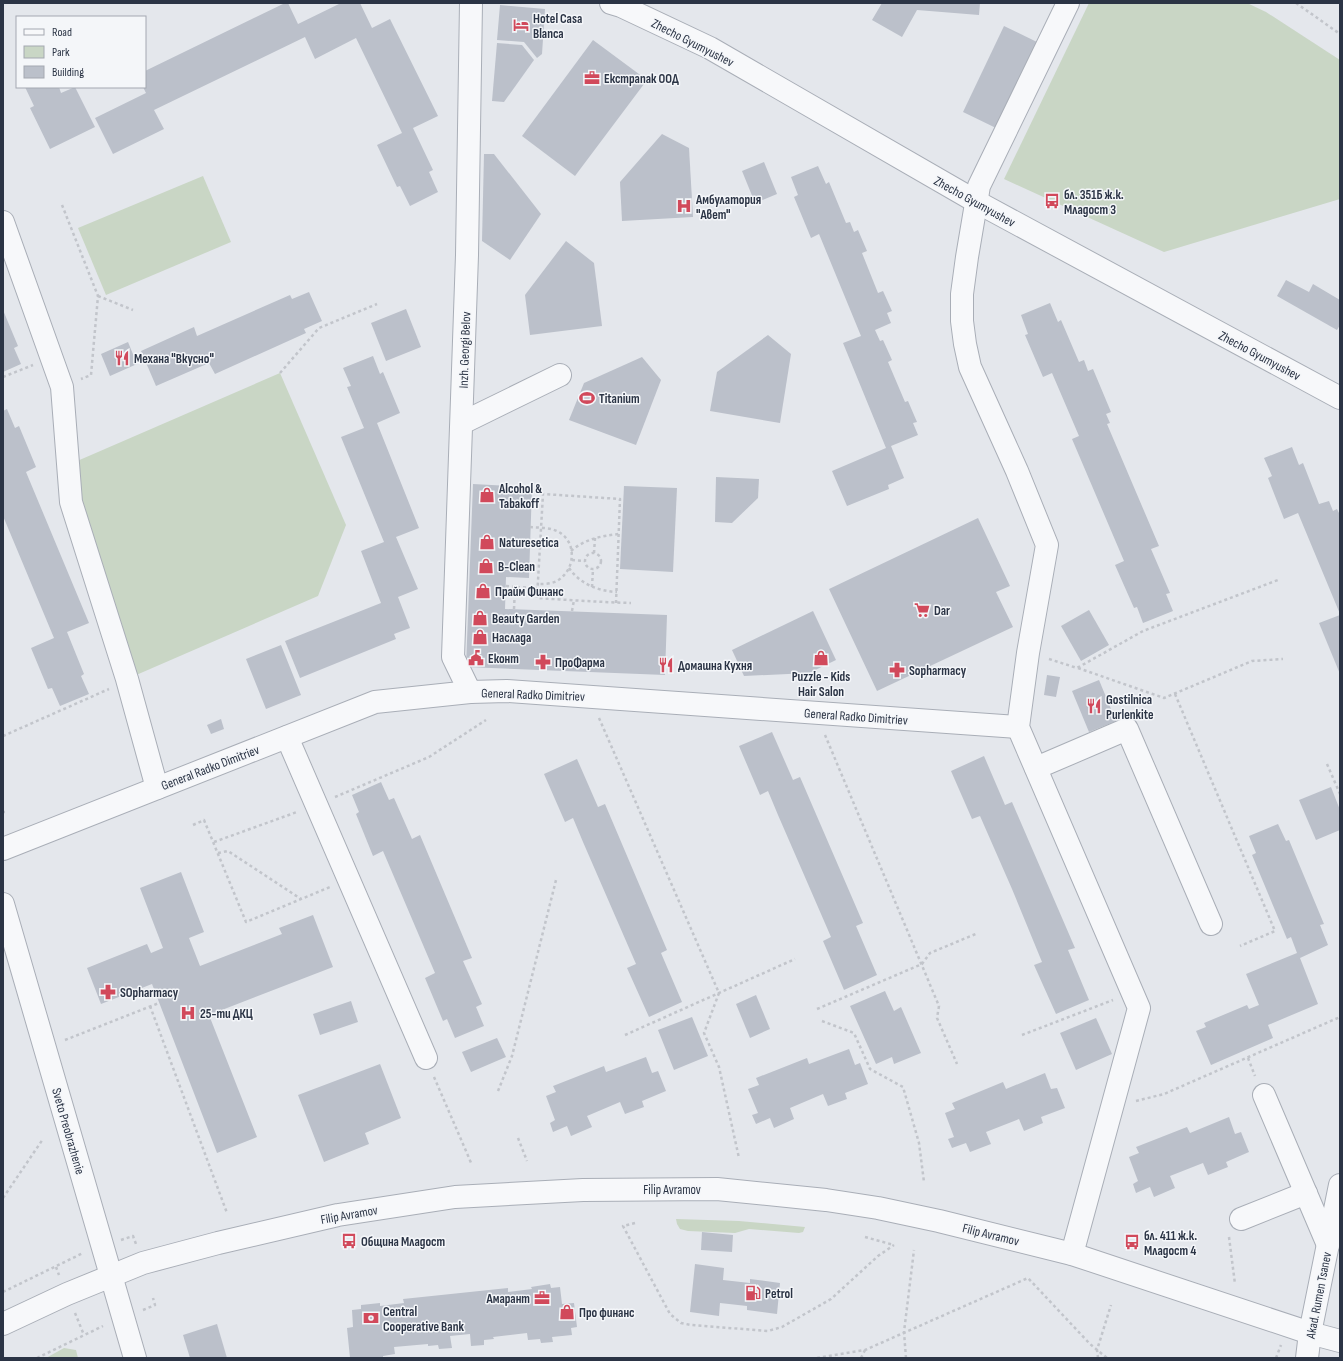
<svg xmlns="http://www.w3.org/2000/svg" width="1343" height="1361" font-family="'Sofia Sans Condensed',sans-serif">
  <rect width="100%" height="100%" fill="#e4e7ec"/>
  <g fill="#c9d6c5">
    <polygon points="1089,3 1247,3 1266,12 1340,60 1340,199 1164,252 1004,179"/>
    <polygon points="203,176 231,242 106,295 78,228"/>
    <polygon points="280,373 346,525 318,596 127,679 68,465"/>
    <polygon points="676,1219 739,1221 805,1227 803,1232 799,1233 749,1229 735,1233 688,1231 680,1229 677,1224"/>
    <polygon points="64,1348 76,1350 78,1358 46,1358"/>
  </g>
  <g fill="#bbc0ca">
    <polygon points="285,3 288,3 298,24 341,3 360,3 372,28 390,19 438,116 413,128 433,170 429,172 438,192 410,206 400,186 397,187 377,145 402,133 356,38 315,59 305,37 154,110 164,129 113,154 95,118 146,93 143,87 145,87 145,71"/>
    <polygon points="882,3 980,3 979,15 917,10 902,37 872,20"/>
    <polygon points="500,5 545,9 542,54 537,58 524,42 497,40"/>
    <polygon points="1004,26 1037,42 996,128 963,112"/>
    <polygon points="593,40 647,80 575,176 522,136"/>
    <polygon points="497,43 522,45 534,60 504,102 492,101"/>
    <polygon points="25,87 59,87 61,93 75,87 95,127 50,149 30,108 34,106"/>
    <polygon points="662,134 689,148 693,217 622,221 620,182"/>
    <polygon points="484,154 494,154 541,214 510,260 482,241"/>
    <polygon points="764,162 777,194 755,203 742,171"/>
    <polygon points="818,166 826,184 829,182 846,223 850,222 854,232 858,230 867,251 862,253 878,293 883,291 892,311 887,313 891,323 875,330 880,341 883,340 892,360 888,362 905,402 908,401 917,422 913,423 918,435 891,446 904,478 888,485 889,489 847,506 832,471 886,448 843,343 861,336 819,234 811,238 794,197 798,195 791,177"/>
    <polygon points="566,241 594,263 602,326 530,335 525,295"/>
    <polygon points="1286,280 1309,292 1313,284 1340,300 1340,325 1337,330 1277,296"/>
    <polygon points="309,292 322,321 304,329 306,333 215,374 209,363 156,386 141,351 194,327 197,336 290,295 292,299"/>
    <polygon points="1050,303 1058,322 1061,320 1079,362 1084,360 1088,371 1093,369 1111,412 1106,414 1110,423 1107,424 1159,546 1151,549 1170,593 1166,594 1173,611 1143,623 1137,607 1134,608 1115,565 1124,561 1072,439 1079,436 1052,373 1043,377 1025,335 1028,334 1021,315"/>
    <polygon points="406,309 421,347 386,361 371,323"/>
    <polygon points="3,310 18,346 14,348 21,364 3,372"/>
    <polygon points="768,335 791,354 780,423 710,411 717,372"/>
    <polygon points="128,342 137,364 110,376 101,354"/>
    <polygon points="373,356 380,374 383,372 400,413 377,423 419,528 396,537 418,589 398,597 410,628 394,634 396,639 300,678 285,641 381,603 361,551 384,542 341,437 364,428 347,387 351,386 343,368"/>
    <polygon points="642,357 661,380 636,445 569,420 584,383"/>
    <polygon points="7,409 15,428 19,426 36,467 26,472 89,623 67,632 84,674 81,676 89,694 60,706 52,688 48,689 31,648 54,638 3,516 3,411"/>
    <polygon points="1292,447 1299,465 1303,463 1319,504 1329,501 1333,511 1337,509 1340,515 1340,614 1298,513 1284,519 1268,478 1272,476 1264,458"/>
    <polygon points="716,477 759,479 758,498 732,523 715,522"/>
    <polygon points="473,484 532,487 529,578 506,577 505,609 667,615 665,675 466,667"/>
    <polygon points="624,486 677,488 673,572 620,569"/>
    <polygon points="978,518 1010,586 996,592 1013,627 877,691 829,589"/>
    <polygon points="1089,610 1109,645 1081,661 1061,626"/>
    <polygon points="813,611 836,660 809,673 744,676 732,650"/>
    <polygon points="1340,615 1340,674 1319,623"/>
    <polygon points="281,645 301,695 266,709 246,659"/>
    <polygon points="1047,675 1060,677 1056,697 1044,695"/>
    <polygon points="1099,680 1116,721 1089,732 1072,691"/>
    <polygon points="221,719 224,729 211,734 207,725"/>
    <polygon points="772,732 793,780 800,777 863,923 856,926 877,975 844,990 823,941 831,937 778,815 768,791 760,795 739,746"/>
    <polygon points="984,756 1005,805 1012,802 1075,948 1068,950 1089,1000 1056,1014 1034,965 1042,962 1012,889 980,816 972,819 951,771"/>
    <polygon points="577,759 598,807 605,804 667,950 661,953 682,1002 649,1017 627,968 636,964 583,842 573,818 565,822 544,774"/>
    <polygon points="381,782 389,800 394,798 412,839 420,835 472,958 463,961 482,1004 476,1007 484,1026 455,1038 447,1019 443,1021 425,978 435,973 383,851 373,856 356,814 359,812 352,795"/>
    <polygon points="1331,787 1340,810 1340,830 1316,840 1299,800"/>
    <polygon points="1278,824 1286,841 1289,840 1324,924 1320,925 1328,945 1300,958 1318,1004 1268,1025 1273,1038 1211,1065 1196,1031 1206,1027 1204,1023 1247,1005 1249,1009 1259,1005 1246,974 1297,953 1291,937 1287,939 1252,855 1256,853 1249,836"/>
    <polygon points="181,872 204,932 189,938 200,966 282,934 279,928 313,915 333,967 209,1015 257,1137 217,1153 152,984 101,1004 87,968 147,944 151,953 163,948 140,888"/>
    <polygon points="885,991 894,1011 901,1007 921,1053 894,1064 892,1057 876,1064 850,1006"/>
    <polygon points="756,995 770,1029 750,1038 736,1004"/>
    <polygon points="351,1001 358,1022 320,1035 313,1014"/>
    <polygon points="692,1017 708,1056 674,1070 658,1030"/>
    <polygon points="1096,1018 1112,1054 1076,1070 1060,1033"/>
    <polygon points="497,1038 506,1057 471,1072 462,1052"/>
    <polygon points="849,1049 855,1065 860,1063 868,1084 845,1093 847,1099 828,1106 823,1094 790,1108 794,1119 774,1128 770,1118 756,1124 752,1115 758,1113 748,1089 759,1085 756,1078 807,1058 809,1064"/>
    <polygon points="646,1057 652,1073 658,1071 666,1091 642,1101 644,1107 625,1114 620,1102 587,1116 592,1127 571,1136 567,1126 553,1132 550,1123 555,1120 546,1096 556,1092 553,1086 604,1066 606,1072"/>
    <polygon points="380,1064 401,1118 365,1133 369,1144 324,1162 298,1095"/>
    <polygon points="1045,1073 1051,1089 1057,1088 1065,1108 1041,1117 1043,1123 1024,1131 1019,1119 986,1132 991,1144 970,1152 966,1143 952,1148 948,1139 954,1137 945,1113 955,1109 952,1103 1003,1082 1006,1089"/>
    <polygon points="1229,1117 1235,1134 1241,1132 1249,1152 1226,1162 1228,1167 1208,1175 1203,1163 1170,1176 1175,1188 1154,1197 1150,1187 1136,1193 1133,1184 1138,1181 1129,1157 1139,1153 1136,1147 1187,1127 1190,1133"/>
    <polygon points="702,1232 733,1235 732,1252 701,1250"/>
    <polygon points="695,1264 724,1268 723,1280 750,1283 750,1279 780,1283 777,1314 747,1310 747,1306 720,1303 719,1316 690,1312"/>
    <polygon points="550,1284 551,1288 560,1287 562,1304 574,1303 577,1327 571,1328 572,1335 552,1337 553,1342 541,1343 540,1339 528,1340 527,1333 493,1337 494,1339 484,1340 484,1345 471,1346 470,1334 450,1336 452,1348 439,1349 438,1345 428,1346 428,1344 394,1347 395,1354 383,1356 383,1358 350,1358 347,1328 353,1327 352,1310 361,1309 361,1305 380,1303 380,1306 404,1303 403,1299 508,1288 508,1292 532,1289 531,1287"/>
    <polygon points="217,1324 227,1358 190,1358 183,1335"/>
  </g>
  <g fill="none" stroke-linecap="round" stroke-linejoin="round">
    <defs>
      <g id="minor">
        <polyline points="611,3 621,6 710,48 977,202 1340,398"/>
        <polyline points="1068,3 979,186 967,257 962,294 962,321 965,344 970,367 1017,471 1047,545 1028,653 1018,727 1139,1008 1072,1254"/>
        <polyline points="3,222 62,387 71,502 127,679 157,788"/>
        <polyline points="462,423 560,375"/>
        <polyline points="470,692 453,657 467,255 471,3"/>
        <polyline points="287,737 426,1058"/>
        <polyline points="1036,768 1127,729 1211,924"/>
        <polyline points="3,849 375,702 470,692 507,691 1018,727"/>
        <polyline points="3,904 135,1358"/>
        <polyline points="1264,1095 1328,1245"/>
        <polyline points="1241,1219 1306,1193"/>
        <polyline points="3,1324 67,1294 143,1263 218,1243 338,1215 455,1197 583,1190 717,1189 826,1200 878,1208 939,1221 1072,1254 1310,1333 1340,1341"/>
        <polyline points="1307,1358 1310,1333 1340,1185"/>
      </g>
    </defs>
    <use href="#minor" stroke="#a9aeb7" stroke-width="24"/>
    <g stroke="#c2c5cb" stroke-width="2.5" stroke-dasharray="3 3" stroke-linecap="butt">
      <polyline points="1296,3 1340,34"/>
      <polyline points="62,205 98,296 91,375 81,379"/>
      <polyline points="98,296 133,310"/>
      <polyline points="280,373 319,328 377,304"/>
      <polyline points="3,377 33,365"/>
      <path d="M530,527C541,528 554,527 563,535C576,546 574,568 561,578C555,584 545,584 538,584"/>
      <path d="M571,551C585,539 601,536 619,534"/>
      <circle cx="593" cy="561" r="8"/>
      <polyline points="594,553 595,538"/>
      <polyline points="572,560 585,561"/>
      <path d="M569,568C580,584 598,591 617,592"/>
      <polyline points="506,586 515,587"/>
      <polyline points="592,587 593,569"/>
      <path d="M616,603L620,499L543,494L537,598C568,600 599,602 631,603"/>
      <polyline points="514,609 515,587 537,588"/>
      <polyline points="572,611 574,600"/>
      <polyline points="1049,659 1077,668 1143,631 1278,580"/>
      <polyline points="1078,668 1164,698 1252,661 1283,659"/>
      <polyline points="1175,694 1275,931 1240,946"/>
      <polyline points="599,718 719,993 704,1033 719,1067 739,1158"/>
      <polyline points="825,735 939,1006 937,1018 957,1064"/>
      <polyline points="3,736 109,689"/>
      <polyline points="1327,764 1340,794"/>
      <polyline points="335,797 429,757 486,720"/>
      <polyline points="3,812 5,812"/>
      <polyline points="193,825 204,820 246,922 330,887"/>
      <polyline points="214,842 297,812"/>
      <polyline points="218,853 228,851 301,899"/>
      <polyline points="150,1006 227,1213"/>
      <polyline points="817,1009 922,964 930,953 978,933"/>
      <polyline points="822,1021 854,1033 870,1069 903,1087 919,1143 924,1182"/>
      <polyline points="625,1035 795,959"/>
      <polyline points="1022,1035 1113,1000"/>
      <polyline points="65,1040 159,1003"/>
      <polyline points="1248,1058 1255,1076"/>
      <polyline points="434,1077 472,1165"/>
      <polyline points="498,1091 512,1056 556,880"/>
      <polyline points="1136,1101 1164,1094 1340,1017"/>
      <polyline points="518,1138 527,1161"/>
      <polyline points="3,1198 43,1139"/>
      <polyline points="635,1223 623,1226 670,1314 681,1323 691,1325 768,1331 782,1327 831,1299 878,1256 894,1245"/>
      <polyline points="865,1237 894,1245"/>
      <polyline points="1229,1237 1235,1284"/>
      <polyline points="121,1240 133,1236 136,1244"/>
      <polyline points="56,1267 59,1275"/>
      <polyline points="3,1292 83,1253"/>
      <polyline points="143,1310 155,1305 153,1298"/>
      <polyline points="75,1313 84,1335"/>
      <polyline points="37,1358 103,1326"/>
      <polyline points="817,1358 865,1350 1028,1278 1090,1344 1107,1358"/>
      <polyline points="861,1358 865,1350"/>
      <polyline points="906,1358 904,1332 914,1250"/>
      <polyline points="1098,1358 1097,1350 1111,1305"/>
      <polyline points="1276,1358 1281,1345"/>
    </g>
    <use href="#minor" stroke="#f7f8fa" stroke-width="22"/>
  </g>
  <defs>
    <symbol id="hotel-bare" viewBox="-9 -9 18 18"><path d="M-6-4.5h1.5V1H6V5H4.5V3h-9V5H-6ZM-4 0a1.8 1.8 0 1 1 3.6 0ZM.5 0V-2.5h3Q6-2.5 6 0Z" fill="#d1495b" stroke="#f4f6f9" stroke-width="2.5" paint-order="stroke"/></symbol>
    <symbol id="office-bare" viewBox="-9 -9 18 18"><path d="M-6-3h4V-5.5h4V-3h4V5H-6ZM-1-4.5V-3h2v-1.5ZM-6 0V1H6V0Z" fill="#d1495b" stroke="#f4f6f9" stroke-width="2.5" paint-order="stroke"/></symbol>
    <symbol id="bus-bare" viewBox="-9 -9 18 18"><path d="M-5-6H5V4H4V6H2V4H-2V6H-4V4H-5ZM-3.5-4V0h7V-4ZM-3.5 1.2v1.5H-2V1.2ZM2 1.2v1.5H3.5V1.2Z" fill="#d1495b" stroke="#f4f6f9" stroke-width="2.5" paint-order="stroke"/></symbol>
    <symbol id="hospital-bare" viewBox="-9 -9 18 18"><path d="M-5-5h3v3.5h4V-5h3V5h-3V1.5h-4V5h-3Z" fill="#d1495b" stroke="#f4f6f9" stroke-width="2.5" paint-order="stroke"/></symbol>
    <symbol id="restaurant-bare" viewBox="-9 -9 18 18"><path d="M-5-6h1v4h1v-4h1v4h1v-4h1v5L-1.5 .5V6h-2V.5L-5-1ZM5-6V6H3V1.5H1.5Q1.5-4 5-6Z" fill="#d1495b" stroke="#f4f6f9" stroke-width="2.5" paint-order="stroke"/></symbol>
    <symbol id="stadium-bare" viewBox="-9 -9 18 18"><path d="M0-5a6.5 5 0 1 0 0 10a6.5 5 0 1 0 0-10ZM-3.5-1.8h7v3.6h-7Z" fill="#d1495b" stroke="#f4f6f9" stroke-width="2.5" paint-order="stroke"/></symbol>
    <symbol id="shop-bare" viewBox="-9 -9 18 18"><path d="M-5-2.5h2.3a2.7 3.5 0 0 1 5.4 0H5L5.5 6h-11ZM-1.5-2.5h3a1.5 2.3 0 0 0-3 0Z" fill="#d1495b" stroke="#f4f6f9" stroke-width="2.5" paint-order="stroke"/></symbol>
    <symbol id="supermarket-bare" viewBox="-9 -9 18 18"><path d="M-6-5.5h2.5l.6 2H6L4.5 2H-2.5L-4.4-4H-6ZM-1.5 3.2a1.3 1.3 0 1 0 .1 0ZM3 3.2a1.3 1.3 0 1 0 .1 0Z" fill="#d1495b" stroke="#f4f6f9" stroke-width="2.5" paint-order="stroke"/></symbol>
    <symbol id="civic-bare" viewBox="-9 -9 18 18"><path d="M-.6-6.5H3V-4.5H.6V-3L4-1V1h2V6H-6V1h2V-1L-.6-3ZM-1.2 2.5V6h2.4V2.5Z" fill="#d1495b" stroke="#f4f6f9" stroke-width="2.5" paint-order="stroke"/></symbol>
    <symbol id="pharmacy-bare" viewBox="-9 -9 18 18"><path d="M-2-6h4v4h4v4h-4v4h-4v-4h-4v-4h4Z" fill="#d1495b" stroke="#f4f6f9" stroke-width="2.5" paint-order="stroke"/></symbol>
    <symbol id="fuel-bare" viewBox="-9 -9 18 18"><path d="M-5.5-6h7V0h2V4h1.3V-2.5L3-4.5l.8-.8L6-3V5H2.5V1h-1V6h-7ZM-4.2-4.7v3.2H.2V-4.7Z" fill="#d1495b" stroke="#f4f6f9" stroke-width="2.5" paint-order="stroke"/></symbol>
    <symbol id="bank-bare" viewBox="-9 -9 18 18"><path d="M-6-4H6V4H-6ZM0-2.3a2.3 2.3 0 1 0 0 4.6a2.3 2.3 0 1 0 0-4.6Z" fill="#d1495b" stroke="#f4f6f9" stroke-width="2.5" paint-order="stroke"/></symbol>
  </defs>
  <g fill-rule="evenodd">
    <use href="#hotel-bare" x="510" y="14" width="22" height="22"/>
    <use href="#office-bare" x="581" y="67" width="22" height="22"/>
    <use href="#bus-bare" x="1041" y="190" width="22" height="22"/>
    <use href="#hospital-bare" x="673" y="195" width="22" height="22"/>
    <use href="#restaurant-bare" x="111" y="347" width="22" height="22"/>
    <use href="#stadium-bare" x="576" y="387" width="22" height="22"/>
    <use href="#shop-bare" x="476" y="484" width="22" height="22"/>
    <use href="#shop-bare" x="476" y="531" width="22" height="22"/>
    <use href="#shop-bare" x="475" y="555" width="22" height="22"/>
    <use href="#shop-bare" x="472" y="580" width="22" height="22"/>
    <use href="#supermarket-bare" x="911" y="599" width="22" height="22"/>
    <use href="#shop-bare" x="469" y="607" width="22" height="22"/>
    <use href="#shop-bare" x="469" y="626" width="22" height="22"/>
    <use href="#civic-bare" x="465" y="647" width="22" height="22"/>
    <use href="#shop-bare" x="810" y="647" width="22" height="22"/>
    <use href="#pharmacy-bare" x="532" y="651" width="22" height="22"/>
    <use href="#restaurant-bare" x="655" y="654" width="22" height="22"/>
    <use href="#pharmacy-bare" x="886" y="659" width="22" height="22"/>
    <use href="#restaurant-bare" x="1083" y="695" width="22" height="22"/>
    <use href="#pharmacy-bare" x="97" y="981" width="22" height="22"/>
    <use href="#hospital-bare" x="177" y="1002" width="22" height="22"/>
    <use href="#bus-bare" x="338" y="1230" width="22" height="22"/>
    <use href="#bus-bare" x="1121" y="1231" width="22" height="22"/>
    <use href="#fuel-bare" x="742" y="1282" width="22" height="22"/>
    <use href="#office-bare" x="531" y="1287" width="22" height="22"/>
    <use href="#shop-bare" x="556" y="1301" width="22" height="22"/>
    <use href="#bank-bare" x="360" y="1307" width="22" height="22"/>
  </g>
  <g text-anchor="middle" stroke-width="3" stroke-linejoin="round" paint-order="stroke">
    <g font-size="13" font-weight="bold" fill="#2b3445" stroke="#f4f6f9" text-anchor="start">
      <text x="533" y="23">Hotel Casa<tspan x="533" dy="15">Blanca</tspan></text>
      <text x="604" y="83">Екстрапак ООД</text>
      <text x="1064" y="199">бл. 351Б ж.к.<tspan x="1064" dy="15">Младост 3</tspan></text>
      <text x="696" y="204">Амбулатория<tspan x="696" dy="15">"Авет"</tspan></text>
      <text x="134" y="363">Механа "Вкусно"</text>
      <text x="599" y="403">Titanium</text>
      <text x="499" y="493">Alcohol &amp;<tspan x="499" dy="15">Tabakoff</tspan></text>
      <text x="499" y="547">Naturesetica</text>
      <text x="498" y="571">B-Clean</text>
      <text x="495" y="596">Прайм Финанс</text>
      <text x="934" y="615">Dar</text>
      <text x="492" y="623">Beauty Garden</text>
      <text x="492" y="642">Наслада</text>
      <text x="488" y="663">Еконт</text>
      <text x="555" y="667">ПроФарма</text>
      <text x="678" y="670">Домашна Кухня</text>
      <text x="909" y="675">Sopharmacy</text>
      <text x="821" y="681" text-anchor="middle">Puzzle - Kids<tspan x="821" dy="15">Hair Salon</tspan></text>
      <text x="1106" y="704">Gostilnica<tspan x="1106" dy="15">Purlenkite</tspan></text>
      <text x="120" y="997">SOpharmacy</text>
      <text x="200" y="1018">25-ти ДКЦ</text>
      <text x="1144" y="1240">бл. 411 ж.к.<tspan x="1144" dy="15">Младост 4</tspan></text>
      <text x="361" y="1246">Община Младост</text>
      <text x="765" y="1298">Petrol</text>
      <text x="530" y="1303" text-anchor="end">Амарант</text>
      <text x="383" y="1316">Central<tspan x="383" dy="15">Cooperative Bank</tspan></text>
      <text x="579" y="1317">Про финанс</text>
    </g>
    <g font-size="13" fill="#2b3445" stroke="#f4f6f9">
      <text transform="translate(693 42) rotate(27)" y="5">Zhecho Gyumyushev</text>
      <text transform="translate(975 201) rotate(29)" y="5">Zhecho Gyumyushev</text>
      <text transform="translate(464 350) rotate(-88)" y="5">Inzh. Georgi Belov</text>
      <text transform="translate(1260 355) rotate(28)" y="5">Zhecho Gyumyushev</text>
      <text transform="translate(533 694) rotate(2)" y="5">General Radko Dimitriev</text>
      <text transform="translate(856 716) rotate(4)" y="5">General Radko Dimitriev</text>
      <text transform="translate(210 767) rotate(-21)" y="5">General Radko Dimitriev</text>
      <text transform="translate(69 1131) rotate(74)" y="5">Sveto Preobrazhenie</text>
      <text x="672" y="1194">Filip Avramov</text>
      <text transform="translate(349 1214) rotate(-10)" y="5">Filip Avramov</text>
      <text transform="translate(991 1234) rotate(14)" y="5">Filip Avramov</text>
      <text transform="translate(1318 1295) rotate(-79)" y="5">Akad. Rumen Tsanev</text>
    </g>
  </g>
  <rect width="1343" height="1361" fill="none" stroke="#2b3445" stroke-width="8"/>
  <rect x="16" y="16" width="130" height="72" fill="#f4f6f9" stroke="#a4a8b1"/>
  <rect x="24" y="29" width="20" height="6" fill="#f7f8fa" stroke="#a4a8b1"/>
  <text x="52" y="36" font-size="12" fill="#2b3445">Road</text>
  <rect x="24" y="46" width="20" height="12" fill="#c9d6c5" stroke="#a4a8b1"/>
  <text x="52" y="56" font-size="12" fill="#2b3445">Park</text>
  <rect x="24" y="66" width="20" height="12" fill="#bbc0ca" stroke="#a4a8b1"/>
  <text x="52" y="76" font-size="12" fill="#2b3445">Building</text>
</svg>
